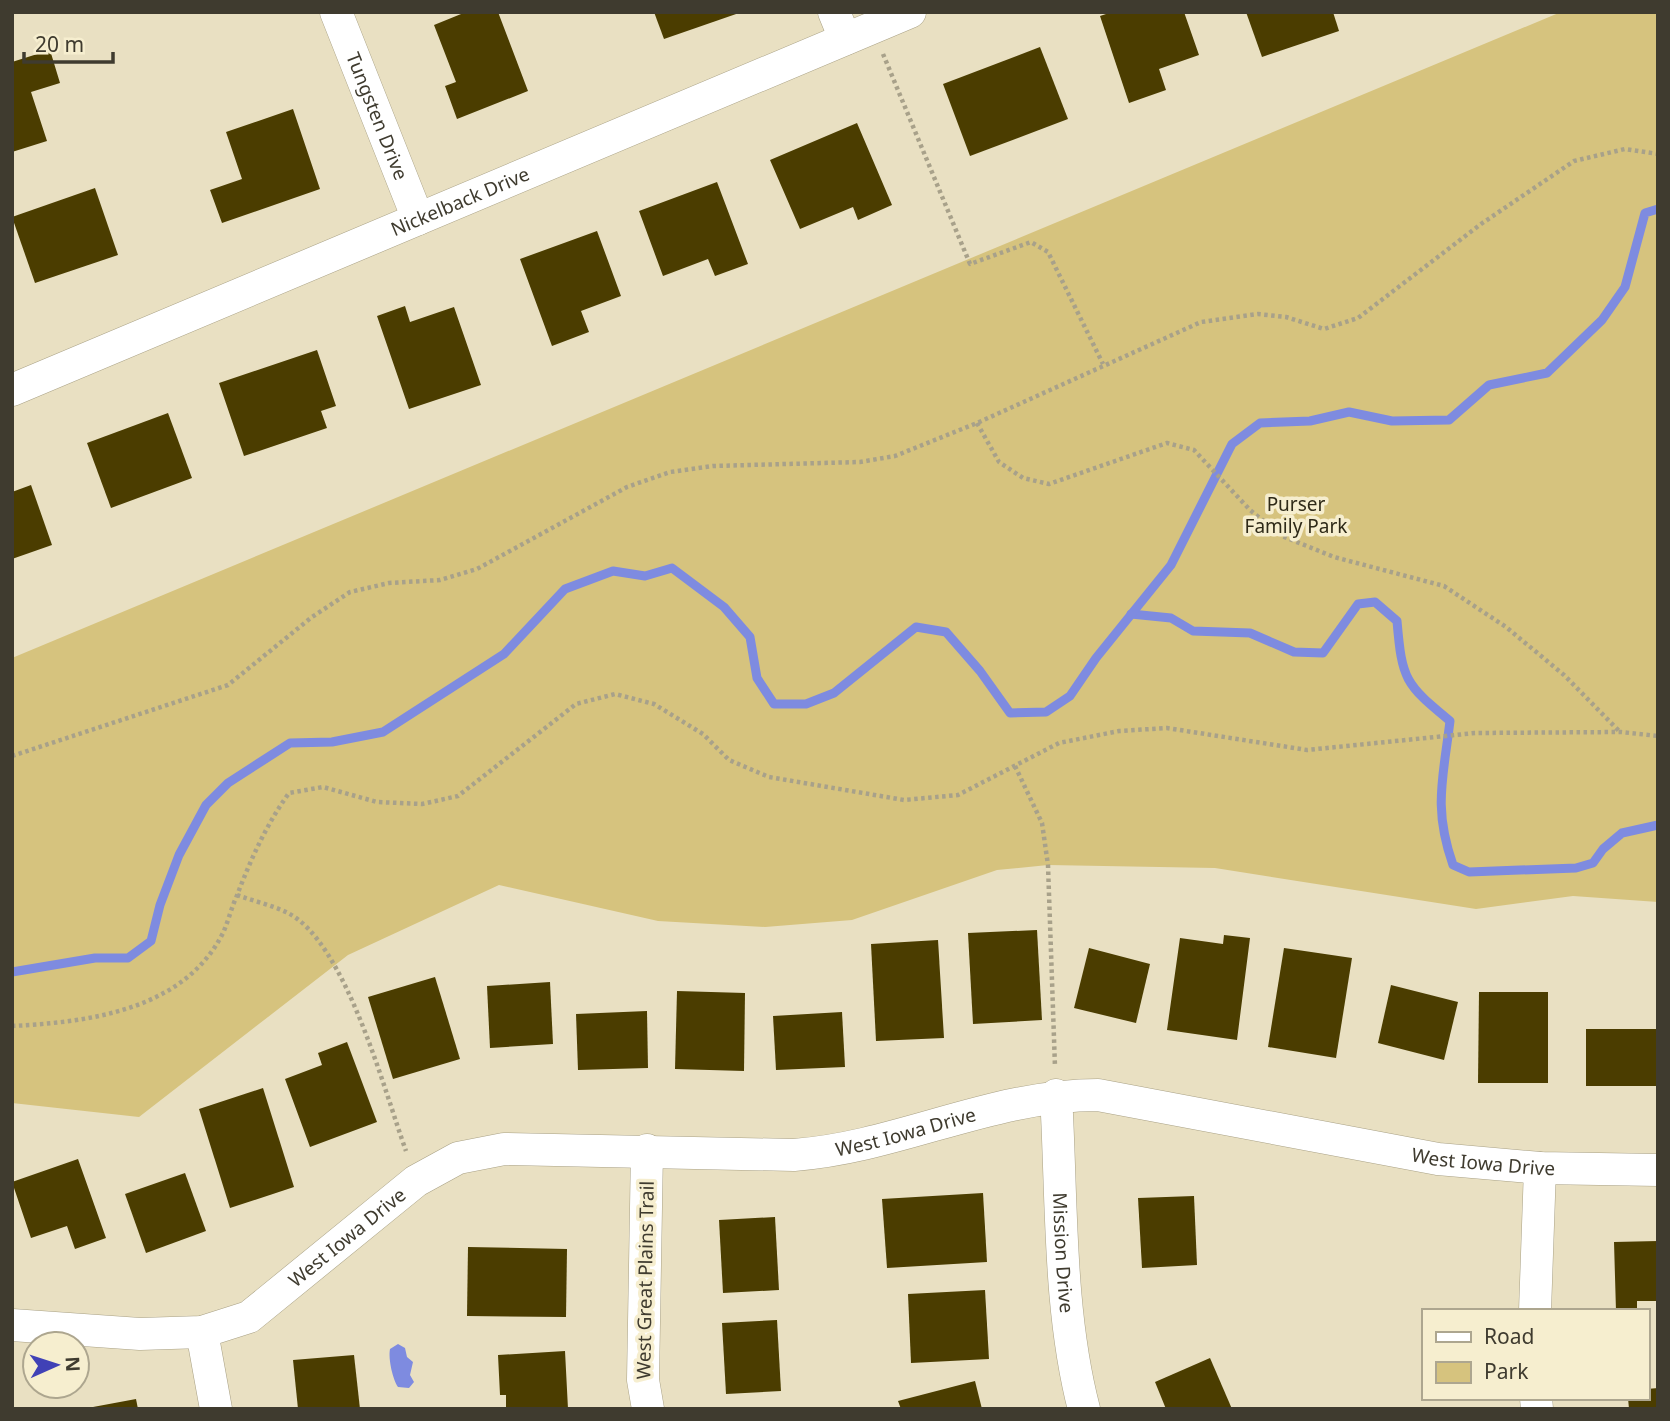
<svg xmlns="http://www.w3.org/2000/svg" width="1670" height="1421" font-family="'Noto Sans',sans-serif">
  <rect width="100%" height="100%" fill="#e9e0c2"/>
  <polygon fill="#d6c37e" points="1561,12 1658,12 1658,902 1573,896 1476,909 1215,868 1048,865 997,870 852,920 765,927 658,921 499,885 348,955 139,1117 12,1103 12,658"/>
  <path fill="#7e8be0" d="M398,1344L405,1348L407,1357L413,1362L410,1375L414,1382L409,1388L398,1387C393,1380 388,1359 390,1349Z"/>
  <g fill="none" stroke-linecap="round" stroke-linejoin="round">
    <g stroke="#7e8be0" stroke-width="9">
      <path d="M1131,614L1171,618L1193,631L1250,633L1294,652L1323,653L1358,604L1375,602L1397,621C1402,680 1405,684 1450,721C1443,779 1433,808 1453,865L1469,872L1576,868L1593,863L1603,849L1622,833L1658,825"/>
      <polyline points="12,972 95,958 128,958 151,941 160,905 179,855 206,805 228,783 290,743 332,742 383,732 504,654 565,589 613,571 645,576 672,568 724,607 750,637 757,678 774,704 806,704 834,693 916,627 946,632 980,671 1010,713 1046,712 1070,696 1096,658 1171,565 1232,444 1260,423 1310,421 1349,412 1392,421 1449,420 1489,385 1547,373 1602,320 1625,287 1645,213 1658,209"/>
    </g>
  </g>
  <g fill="#4b3d00">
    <polygon points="466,12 498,12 528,91 457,119 445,86 456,82 434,25"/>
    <polygon points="654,12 739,12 739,13 664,39"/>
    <polygon points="1112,12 1184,12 1199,55 1159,69 1166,90 1129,103 1100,16"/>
    <polygon points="1246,12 1333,12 1339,31 1262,57"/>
    <polygon points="1040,47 1068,119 970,156 943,84"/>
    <polygon points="50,50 60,83 31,92 47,141 12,152 12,62"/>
    <polygon points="293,109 320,189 222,223 210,190 242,179 226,132"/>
    <polygon points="857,123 892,205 858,220 853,207 800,229 770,160"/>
    <polygon points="717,182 748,264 715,276 708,259 663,276 639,211"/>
    <polygon points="95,188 118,255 35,283 12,217"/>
    <polygon points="597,231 621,296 581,311 589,332 552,346 520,259"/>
    <polygon points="405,306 410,322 454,307 481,385 409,409 377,316"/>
    <polygon points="317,350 336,406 321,411 327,428 244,456 219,383"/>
    <polygon points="168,413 192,478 111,508 87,443"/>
    <polygon points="31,485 52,545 12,559 12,492"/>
    <polygon points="1037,930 1042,1020 973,1024 968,933"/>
    <polygon points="1224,935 1250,938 1237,1040 1167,1030 1180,938 1223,944"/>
    <polygon points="938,940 944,1038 876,1041 871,944"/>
    <polygon points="1089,948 1150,964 1136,1023 1074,1008"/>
    <polygon points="1284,948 1352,958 1336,1058 1268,1047"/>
    <polygon points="435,977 460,1059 393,1079 368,997"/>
    <polygon points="550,982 553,1044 490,1048 487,986"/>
    <polygon points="1391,985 1458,1002 1444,1060 1378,1043"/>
    <polygon points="677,991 745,993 744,1071 675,1069"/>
    <polygon points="1479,992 1548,992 1548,1083 1478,1083"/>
    <polygon points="647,1011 648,1068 578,1070 576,1014"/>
    <polygon points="842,1012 845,1067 776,1070 773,1016"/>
    <polygon points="1586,1029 1658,1029 1657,1086 1586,1086"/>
    <polygon points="347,1042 377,1122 310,1147 285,1079 322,1065 318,1053"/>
    <polygon points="263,1088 294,1187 230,1208 199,1109"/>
    <polygon points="78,1159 106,1238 75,1249 67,1226 31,1238 12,1182"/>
    <polygon points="185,1173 206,1231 146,1253 125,1194"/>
    <polygon points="983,1193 987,1262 887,1268 882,1199"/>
    <polygon points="1194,1196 1197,1265 1142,1268 1138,1198"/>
    <polygon points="775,1217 779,1290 723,1293 719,1220"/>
    <polygon points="1658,1241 1658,1301 1637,1301 1637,1311 1616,1311 1614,1242"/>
    <polygon points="468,1247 567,1249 566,1317 467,1316"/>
    <polygon points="985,1290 989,1359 911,1363 908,1294"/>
    <polygon points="777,1320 781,1391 726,1394 722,1323"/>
    <polygon points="565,1351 568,1409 506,1409 506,1395 500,1395 498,1355"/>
    <polygon points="354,1355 360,1409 298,1409 293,1360"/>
    <polygon points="1210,1358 1232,1409 1166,1409 1155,1382"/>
    <polygon points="975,1381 982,1409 901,1409 898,1401"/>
    <polygon points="1658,1388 1658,1409 1629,1409 1628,1398 1647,1398 1647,1389"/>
    <polygon points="136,1399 138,1409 93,1409 93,1407"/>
  </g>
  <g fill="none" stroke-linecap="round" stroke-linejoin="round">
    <defs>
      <g id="minor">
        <path id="s1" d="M336,12L418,219"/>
        <polyline points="834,12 845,39"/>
        <path id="s2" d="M12,390L910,12"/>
        <path id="s3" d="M1056,1095C1062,1197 1058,1310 1084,1409"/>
        <polyline points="647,1150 643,1380 648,1409"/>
        <polyline points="1535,1311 1540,1168"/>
        <path id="s4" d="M12,1325L140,1334L202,1332L249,1317L416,1181L458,1158L504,1149L794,1155C899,1147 991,1095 1098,1095L1438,1159L1540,1168L1658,1170"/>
        <polyline points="202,1332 216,1409"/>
        <polyline points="1536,1398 1537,1409"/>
      </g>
    </defs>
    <use href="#minor" stroke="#a9a185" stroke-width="33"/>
    <g stroke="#a8a18a" stroke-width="4.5" stroke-dasharray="3.5 3.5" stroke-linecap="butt">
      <polyline points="883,54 970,264 1031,242 1048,252 1103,364"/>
      <polyline points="977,423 999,462 1023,478 1049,484 1167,443 1194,450 1250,510 1282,536 1334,557 1444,586 1506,627 1564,675 1620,732"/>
      <polyline points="12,756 228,685 312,617 350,592 389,583 440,580 477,569 627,487 670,472 713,466 860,462 895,456 977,423 1201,322 1258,314 1286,317 1324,329 1358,318 1481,224 1574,161 1625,149 1658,154"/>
      <polyline points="1015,766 1042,823 1048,865 1055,1067"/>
      <path d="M237,895C253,901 272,905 288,913C346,943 384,1090 406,1151"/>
      <path d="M12,1026C90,1022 184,1010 223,933C228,922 231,909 236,898C250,861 266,825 289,793L323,787L377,802L422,804L458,796L576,704L615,694L654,704L703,734L729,760L769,777L904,800L958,795L1059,743L1119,731L1167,728L1307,750L1475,733L1621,732L1658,736"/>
    </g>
    <use href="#minor" stroke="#fff" stroke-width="32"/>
  </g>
  <g text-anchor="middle" stroke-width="7" stroke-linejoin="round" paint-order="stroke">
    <g font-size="19" fill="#3f3b2f" stroke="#f6eecf">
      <text dy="7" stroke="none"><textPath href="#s1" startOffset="112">Tungsten Drive</textPath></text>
      <text dy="7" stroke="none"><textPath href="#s2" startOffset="486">Nickelback Drive</textPath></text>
      <text dy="7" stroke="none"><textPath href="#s4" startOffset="954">West Iowa Drive</textPath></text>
      <text dy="7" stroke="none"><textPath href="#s4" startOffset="1542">West Iowa Drive</textPath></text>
      <text dy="7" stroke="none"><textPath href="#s4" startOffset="366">West Iowa Drive</textPath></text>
      <text dy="7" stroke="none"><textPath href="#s3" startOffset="158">Mission Drive</textPath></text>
      <text transform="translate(645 1280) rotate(-89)" y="7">West Great Plains Trail</text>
    </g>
    <g font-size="19" fill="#2f2a18" stroke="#f6eecf">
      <text x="1296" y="511">Purser<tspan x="1296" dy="22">Family Park</tspan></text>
    </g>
  </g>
  <rect width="1670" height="1421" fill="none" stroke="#3f3b2f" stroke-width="28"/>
  <rect x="1422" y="1309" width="228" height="91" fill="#f6eecf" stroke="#ada68f" stroke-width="2"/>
  <rect x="1436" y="1332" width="35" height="10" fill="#ffffff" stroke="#ada68f" stroke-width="2"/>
  <text x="1484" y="1344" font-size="21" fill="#3f3b2f">Road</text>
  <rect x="1436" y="1362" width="35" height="21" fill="#d6c37e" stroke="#ada68f" stroke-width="2"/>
  <text x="1484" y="1379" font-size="21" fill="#3f3b2f">Park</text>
  <g transform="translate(56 1365) rotate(87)"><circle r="33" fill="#f6eecf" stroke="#ada68f" stroke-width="2"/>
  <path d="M0-5L12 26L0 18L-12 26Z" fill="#4041b6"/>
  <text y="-10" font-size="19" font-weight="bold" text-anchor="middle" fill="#3f3b2f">N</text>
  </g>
  <path d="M24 52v10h89v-10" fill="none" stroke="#3f3b2f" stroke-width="3.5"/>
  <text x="35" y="52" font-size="21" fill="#3f3b2f" stroke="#f6eecf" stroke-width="5" paint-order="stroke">20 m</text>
</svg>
